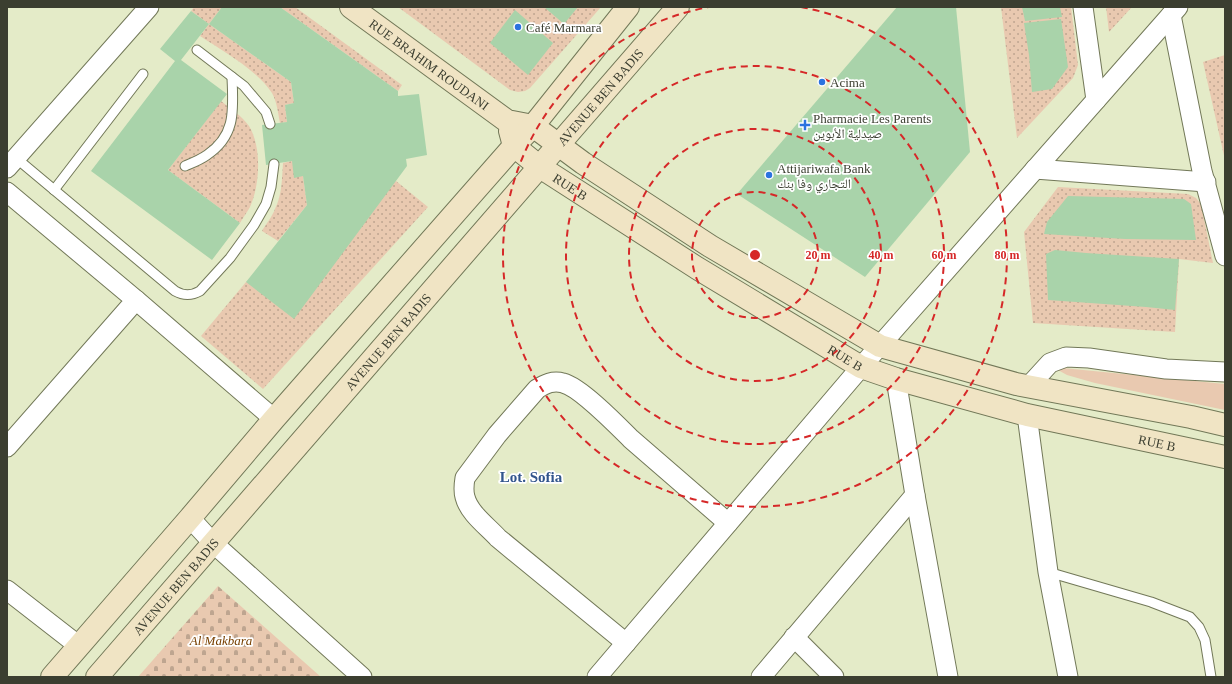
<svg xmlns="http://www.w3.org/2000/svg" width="1232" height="684" font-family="'Times New Roman','Noto Naskh Arabic',serif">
  <defs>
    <pattern id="cemetery-stones" width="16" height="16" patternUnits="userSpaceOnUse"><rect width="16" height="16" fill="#e9c9b0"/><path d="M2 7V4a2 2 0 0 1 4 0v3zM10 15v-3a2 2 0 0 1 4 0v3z" fill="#bea590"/></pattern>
    <pattern id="park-dots" width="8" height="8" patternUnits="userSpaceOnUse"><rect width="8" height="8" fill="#e9c9b0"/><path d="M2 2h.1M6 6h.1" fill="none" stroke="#bea590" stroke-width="1.8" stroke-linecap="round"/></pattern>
  </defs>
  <rect width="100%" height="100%" fill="#e4ebc8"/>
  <polygon fill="#e9c9b0" points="1063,368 1225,384 1225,410 1095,383 1067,375 1058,370"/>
  <polygon fill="url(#cemetery-stones)" points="218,586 321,677 138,677"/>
  <g fill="url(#park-dots)">
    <path d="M194,7H222L209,24L291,82L294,103L285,105L287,122L280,123C278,113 277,102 272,93C257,70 223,51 200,36L209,24L191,11Z"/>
    <polygon points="280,7 295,7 402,85 398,91"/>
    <polygon points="398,7 601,7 530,88 525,91 518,92 510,90"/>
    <polygon points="1001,7 1071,7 1078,65 1073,78 1017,138"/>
    <polygon points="1106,7 1132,7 1109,32"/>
    <polygon points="1225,55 1225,160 1203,62"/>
    <path d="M221,101C231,109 242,116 249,126C262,147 260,185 250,207C247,212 243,218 240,223L168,170Z"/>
    <path d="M292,161L303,176L307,205L278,241L262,231C266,224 272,217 275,209C282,195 282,178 283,163Z"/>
    <polygon points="396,181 428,207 263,389 201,336 246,282"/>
    <polygon points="1058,187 1188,194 1196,198 1201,204 1213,263 1179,259 1175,332 1033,323 1024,232"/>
  </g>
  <g fill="#a9d3aa">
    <polygon points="222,7 280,7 398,91 398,96 419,94 427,155 406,159 407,166 294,319 246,282 307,205 303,176 294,178 292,161 266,165 262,125 287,122 285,105 294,103 291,82 209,24"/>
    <polygon points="544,7 578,7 564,24"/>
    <polygon points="897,7 956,7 970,152 865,277 737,194"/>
    <polygon points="1022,7 1060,7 1062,17 1025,21"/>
    <polygon points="515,10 553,43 528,75 490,43"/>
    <polygon points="191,11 209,24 181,60 227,94 168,170 240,223 212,260 91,171 175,61 160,49"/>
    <polygon points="1061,19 1068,67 1052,89 1032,92 1029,55 1024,23"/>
    <polygon points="1068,196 1184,199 1191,204 1196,240 1125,239 1044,234 1047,222"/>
    <polygon points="1055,250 1086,253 1179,259 1175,310 1146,307 1048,300 1046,254"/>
  </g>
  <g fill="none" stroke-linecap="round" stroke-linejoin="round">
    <defs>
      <g id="lane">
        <polyline points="197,50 244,86 266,112 270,124"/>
        <path d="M16,158L175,291C184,296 191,296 200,291L230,258L254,225L266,204L271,187L274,164"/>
        <path d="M185,166C192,163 200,160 207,155C237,135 233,108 232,77"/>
        <polyline points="54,190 143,74"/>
        <polyline points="1048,572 1151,602 1190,617 1199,627 1205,640 1211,677"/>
      </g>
      <g id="street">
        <polyline points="1083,7 1096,100"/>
        <polyline points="1171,15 1202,171 1225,256"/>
        <polyline points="7,168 149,7"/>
        <polyline points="1035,169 1206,182"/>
        <polyline points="7,192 136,300 7,447"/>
        <polyline points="136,300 274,419"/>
        <polyline points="896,379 915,495 948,677"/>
        <polyline points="1029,386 1050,363 1066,357 1089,358 1166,369 1225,372"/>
        <polyline points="1027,415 1048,572 1068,677"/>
        <polyline points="190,518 213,543 362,677"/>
        <polyline points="7,590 79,646"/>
        <polyline points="794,637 834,677"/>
        <path d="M626,643L498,538C487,526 469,513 465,497C463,490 464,484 465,478L497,435L537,389C545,384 553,380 563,383C580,387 617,425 631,439C663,467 696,495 728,523"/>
        <polyline points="597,677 861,367 1178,7"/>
        <polyline points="761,677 915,495"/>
      </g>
      <g id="secondary">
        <path id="s1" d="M351,7L507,121L533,126L583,163L710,246L880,346L1016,384L1191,417L1225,425"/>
        <path id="s2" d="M510,131L514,146L540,167L697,268L861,367L896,379L1027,415L1225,457"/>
        <polyline points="52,677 190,518 274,419 514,146 533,126 628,7"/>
        <path id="s3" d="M97,677L678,7"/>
      </g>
    </defs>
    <use href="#lane" stroke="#727858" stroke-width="11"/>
    <use href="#street" stroke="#727858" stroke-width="21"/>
    <use href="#secondary" stroke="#727858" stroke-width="24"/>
    <use href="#lane" stroke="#fff" stroke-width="9"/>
    <use href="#street" stroke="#fff" stroke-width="19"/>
    <use href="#secondary" stroke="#f0e4c4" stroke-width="22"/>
  </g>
  <g fill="none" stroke="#d62828" stroke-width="2" stroke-dasharray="7 5">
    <circle cx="755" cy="255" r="63"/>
    <circle cx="755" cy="255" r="126"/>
    <circle cx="755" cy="255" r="189"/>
    <path d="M801 7A252 252 0 1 1 709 7"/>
  </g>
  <g fill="#2b73df" stroke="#fff" stroke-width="1.5">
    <circle cx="518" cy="27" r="4"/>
    <circle cx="822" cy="82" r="4"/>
    <path d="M803 119h4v4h4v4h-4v4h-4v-4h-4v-4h4z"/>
    <circle cx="769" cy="175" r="4"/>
  </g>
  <g text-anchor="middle" stroke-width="3.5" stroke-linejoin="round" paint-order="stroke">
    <g font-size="13" fill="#3b3e30" stroke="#fff" text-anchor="start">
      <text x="526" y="32">Café Marmara</text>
      <text x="830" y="87">Acima</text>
      <text x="813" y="123">Pharmacie Les Parents<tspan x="813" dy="15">صيدلية الأبوين</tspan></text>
      <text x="777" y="173">Attijariwafa Bank<tspan x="777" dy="15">التجاري وفا بنك</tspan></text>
    </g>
    <g font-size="13" fill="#3b3e30" stroke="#fff">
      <text dy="5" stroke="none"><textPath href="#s1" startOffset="97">RUE BRAHIM ROUDANI</textPath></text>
      <text dy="5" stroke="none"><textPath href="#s3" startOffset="768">AVENUE BEN BADIS</textPath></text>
      <text dy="5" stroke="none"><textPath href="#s2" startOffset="85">RUE B</textPath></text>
      <text dy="5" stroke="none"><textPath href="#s3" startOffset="444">AVENUE BEN BADIS</textPath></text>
      <text dy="5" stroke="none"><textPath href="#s2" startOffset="409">RUE B</textPath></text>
      <text dy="5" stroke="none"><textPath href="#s2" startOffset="733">RUE B</textPath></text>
      <text dy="5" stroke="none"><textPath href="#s3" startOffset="120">AVENUE BEN BADIS</textPath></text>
    </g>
    <g font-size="13" font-style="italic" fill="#784000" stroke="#fff">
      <text x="221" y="645">Al Makbara</text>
    </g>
    <g font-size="15" font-weight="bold" fill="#31548c" stroke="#fff">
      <text x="531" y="482">Lot. Sofia</text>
    </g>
  </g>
  <circle cx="755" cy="255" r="6" fill="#d62828" stroke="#fff" stroke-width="2"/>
  <g font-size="12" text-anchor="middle" font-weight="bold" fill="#d62828" stroke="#fff" stroke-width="3.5" stroke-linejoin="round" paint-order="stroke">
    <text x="818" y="259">20 m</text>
    <text x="881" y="259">40 m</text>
    <text x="944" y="259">60 m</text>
    <text x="1007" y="259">80 m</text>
  </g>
  <rect width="1232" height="684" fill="none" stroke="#3b3e30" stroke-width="16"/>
</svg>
